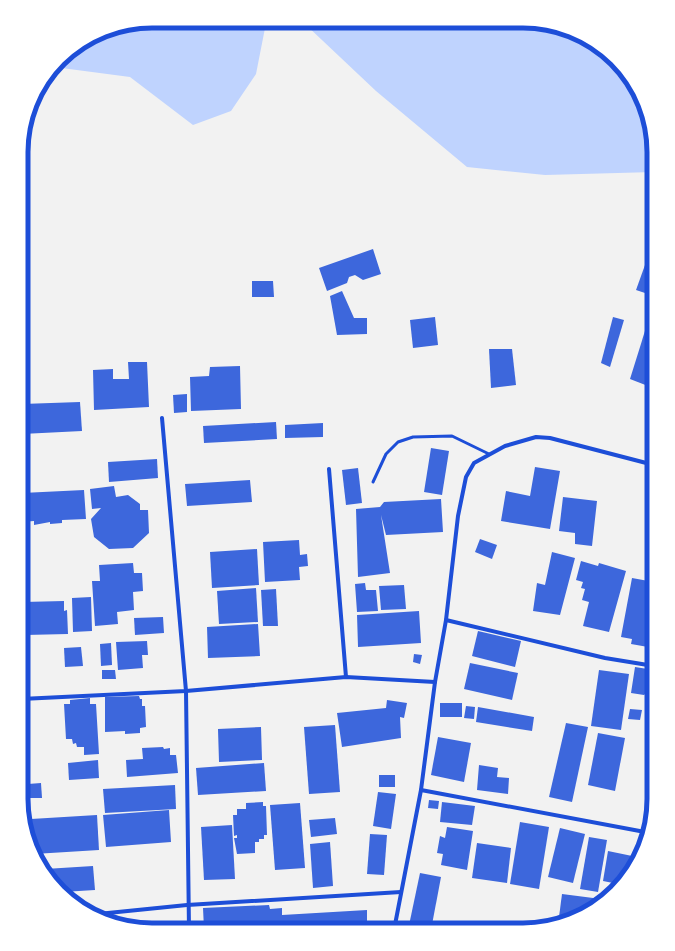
<svg xmlns="http://www.w3.org/2000/svg" width="675" height="951" font-family="Quicksand,sans-serif">
  <rect width="100%" height="100%" fill="#f2f2f2"/>
  <polygon fill="#bfd3fe" points="152,21 540,22 603,48 641,94 654,152 654,172 545,175 467,167 376,91 305,24 266,23 256,74 231,111 193,125 130,77 54,67 66,53 110,28"/>
  <g fill="#3d67dc">
    <polygon points="373,249 381,274 363,280 355,275 349,277 347,283 327,291 319,268"/>
    <polygon points="645,265 654,268 654,296 636,290"/>
    <polygon points="252,281 273,281 274,297 252,297"/>
    <polygon points="342,291 354,318 367,318 367,334 337,335 330,296"/>
    <polygon points="654,302 654,363 648,386 630,379"/>
    <polygon points="435,317 438,345 413,348 410,320"/>
    <polygon points="613,317 624,320 610,367 601,363"/>
    <polygon points="489,349 512,349 516,385 491,388"/>
    <polygon points="128,362 147,362 149,407 94,410 93,370 113,369 113,379 129,379"/>
    <polygon points="240,366 241,409 191,411 190,377 209,376 210,367"/>
    <polygon points="187,394 187,412 174,413 173,395"/>
    <polygon points="80,402 82,431 22,434 22,404"/>
    <polygon points="276,422 277,439 204,443 203,426"/>
    <polygon points="323,423 323,437 285,438 285,425"/>
    <polygon points="431,448 449,451 442,495 424,492"/>
    <polygon points="157,459 158,478 109,482 108,462"/>
    <polygon points="535,467 560,471 550,529 501,521 506,491 530,496"/>
    <polygon points="358,468 362,503 346,505 342,470"/>
    <polygon points="250,480 252,502 187,506 185,484"/>
    <polygon points="114,486 116,497 128,495 140,504 140,510 148,510 149,533 133,548 109,549 94,537 91,519 101,508 92,509 90,489"/>
    <polygon points="84,490 86,519 62,520 62,523 50,524 50,522 34,525 34,521 21,522 22,493"/>
    <polygon points="563,497 597,501 592,546 575,544 575,533 559,531"/>
    <polygon points="441,499 443,532 386,535 381,515 390,573 358,577 356,509 380,507 384,502"/>
    <polygon points="480,539 497,545 492,559 475,552"/>
    <polygon points="299,540 300,555 307,554 308,566 299,567 300,580 265,582 263,542"/>
    <polygon points="257,549 259,585 212,588 210,552"/>
    <polygon points="552,552 575,558 560,615 533,611 537,583 545,585"/>
    <polygon points="581,561 598,566 599,563 626,571 609,632 583,626 589,602 582,600 585,589 581,588 583,582 576,580"/>
    <polygon points="133,563 134,573 142,573 143,591 133,592 134,610 117,612 118,624 95,626 92,581 100,581 99,565"/>
    <polygon points="632,578 654,582 654,611 648,647 631,644 632,639 621,637"/>
    <polygon points="365,583 366,590 376,590 378,611 357,612 355,584"/>
    <polygon points="404,585 406,609 381,610 379,586"/>
    <polygon points="256,588 258,622 219,624 217,591"/>
    <polygon points="276,589 278,626 263,626 261,590"/>
    <polygon points="91,597 92,631 73,632 72,598"/>
    <polygon points="64,601 64,611 67,610 68,634 25,635 23,602"/>
    <polygon points="419,611 421,643 358,647 357,615"/>
    <polygon points="163,617 164,633 135,635 134,618"/>
    <polygon points="258,624 260,656 208,658 207,627"/>
    <polygon points="478,631 521,641 515,667 472,656"/>
    <polygon points="147,641 148,655 142,655 143,668 118,670 116,642"/>
    <polygon points="111,643 112,665 101,666 100,644"/>
    <polygon points="81,647 83,666 65,667 64,648"/>
    <polygon points="414,654 422,655 420,664 413,662"/>
    <polygon points="470,663 518,673 512,700 464,689"/>
    <polygon points="635,667 654,670 654,690 649,690 644,695 631,693"/>
    <polygon points="102,670 115,670 116,679 102,679"/>
    <polygon points="599,670 629,674 621,730 591,726"/>
    <polygon points="139,696 140,699 142,699 142,706 145,706 146,727 140,728 140,733 125,734 125,731 105,732 105,697"/>
    <polygon points="90,698 90,704 96,704 99,754 84,755 84,747 77,747 76,743 73,744 72,739 66,739 64,704 70,704 70,700"/>
    <polygon points="387,700 407,703 404,718 400,717 401,738 342,747 337,713 386,708"/>
    <rect x="440" y="703" width="22" height="14"/>
    <polygon points="466,706 475,707 474,719 464,718"/>
    <polygon points="478,707 534,717 532,731 476,722"/>
    <polygon points="630,709 642,710 640,720 628,719"/>
    <polygon points="566,723 588,727 572,802 549,797"/>
    <polygon points="335,725 340,792 309,794 304,727"/>
    <polygon points="261,727 262,760 219,762 218,729"/>
    <polygon points="598,733 625,738 615,791 588,785"/>
    <polygon points="438,737 471,743 464,782 431,775"/>
    <polygon points="163,747 164,749 170,748 170,755 176,755 178,773 127,777 126,760 143,759 142,748"/>
    <polygon points="653,756 654,756 654,792 646,790"/>
    <polygon points="98,760 99,778 69,780 68,763"/>
    <polygon points="264,763 266,791 198,795 196,768"/>
    <polygon points="479,765 498,768 497,777 509,778 508,794 477,790"/>
    <rect x="379" y="775" width="16" height="12"/>
    <polygon points="41,783 42,798 28,798 28,784"/>
    <polygon points="175,785 176,809 105,813 103,789"/>
    <polygon points="378,792 396,794 391,829 373,826"/>
    <polygon points="429,800 439,801 438,809 428,808"/>
    <polygon points="263,802 263,806 266,806 267,835 264,835 264,839 259,839 259,842 255,842 255,853 237,854 234,838 237,838 237,835 234,836 233,815 237,815 237,809 246,809 246,803"/>
    <polygon points="442,802 475,806 472,825 440,822"/>
    <polygon points="300,803 305,868 275,870 270,805"/>
    <polygon points="169,810 171,842 106,847 103,815"/>
    <polygon points="97,815 99,850 34,854 31,819"/>
    <polygon points="335,818 337,834 311,837 309,820"/>
    <polygon points="520,822 549,827 539,889 510,884"/>
    <polygon points="232,825 235,879 204,880 201,827"/>
    <polygon points="447,827 473,831 467,870 441,865 443,854 437,853 440,836 445,838"/>
    <polygon points="560,828 585,834 573,883 548,877"/>
    <polygon points="370,834 387,835 384,875 367,874"/>
    <polygon points="589,837 607,840 598,892 580,889"/>
    <polygon points="330,842 333,886 313,888 310,844"/>
    <polygon points="477,843 511,848 507,883 472,878"/>
    <polygon points="608,851 637,857 632,872 618,884 603,881"/>
    <polygon points="93,866 95,890 63,892 45,869"/>
    <polygon points="420,873 441,877 431,930 408,930"/>
    <polygon points="562,894 601,899 581,917 568,920 559,917"/>
    <polygon points="269,905 270,909 282,908 282,915 367,910 367,930 204,929 203,908"/>
    <polygon points="141,922 142,929 135,929 121,923"/>
  </g>
  <g fill="none" stroke-linecap="round" stroke-linejoin="round">
    <polyline stroke="#1d4ed8" stroke-width="3" points="373,482 386,454 398,442 413,437 452,436 489,454"/>
    <g stroke="#1d4ed8" stroke-width="4">
      <polyline points="162,418 186,691 189,929"/>
      <polyline points="329,469 346,677"/>
      <polyline points="446,620 605,658 654,666"/>
      <polyline points="21,699 186,691 346,677 435,682"/>
      <polyline points="21,756 23,806"/>
      <polyline points="421,790 645,832"/>
      <polyline points="98,914 187,905 401,892"/>
      <polyline points="394,930 421,790 435,682 446,620 458,516 466,477 474,463 505,446 536,437 550,438 654,465"/>
    </g>
  </g>
  <path d="M0 0H675V951H0ZM152 28H523A124 124 0 0 1 647 152V799A124 124 0 0 1 523 923H152A124 124 0 0 1 28 799V152A124 124 0 0 1 152 28Z" fill="#fff" fill-rule="evenodd"/>
  <path fill="none" stroke="#1d4ed8" stroke-width="5" d="M152 28H523A124 124 0 0 1 647 152V799A124 124 0 0 1 523 923H152A124 124 0 0 1 28 799V152A124 124 0 0 1 152 28Z"/>
</svg>
